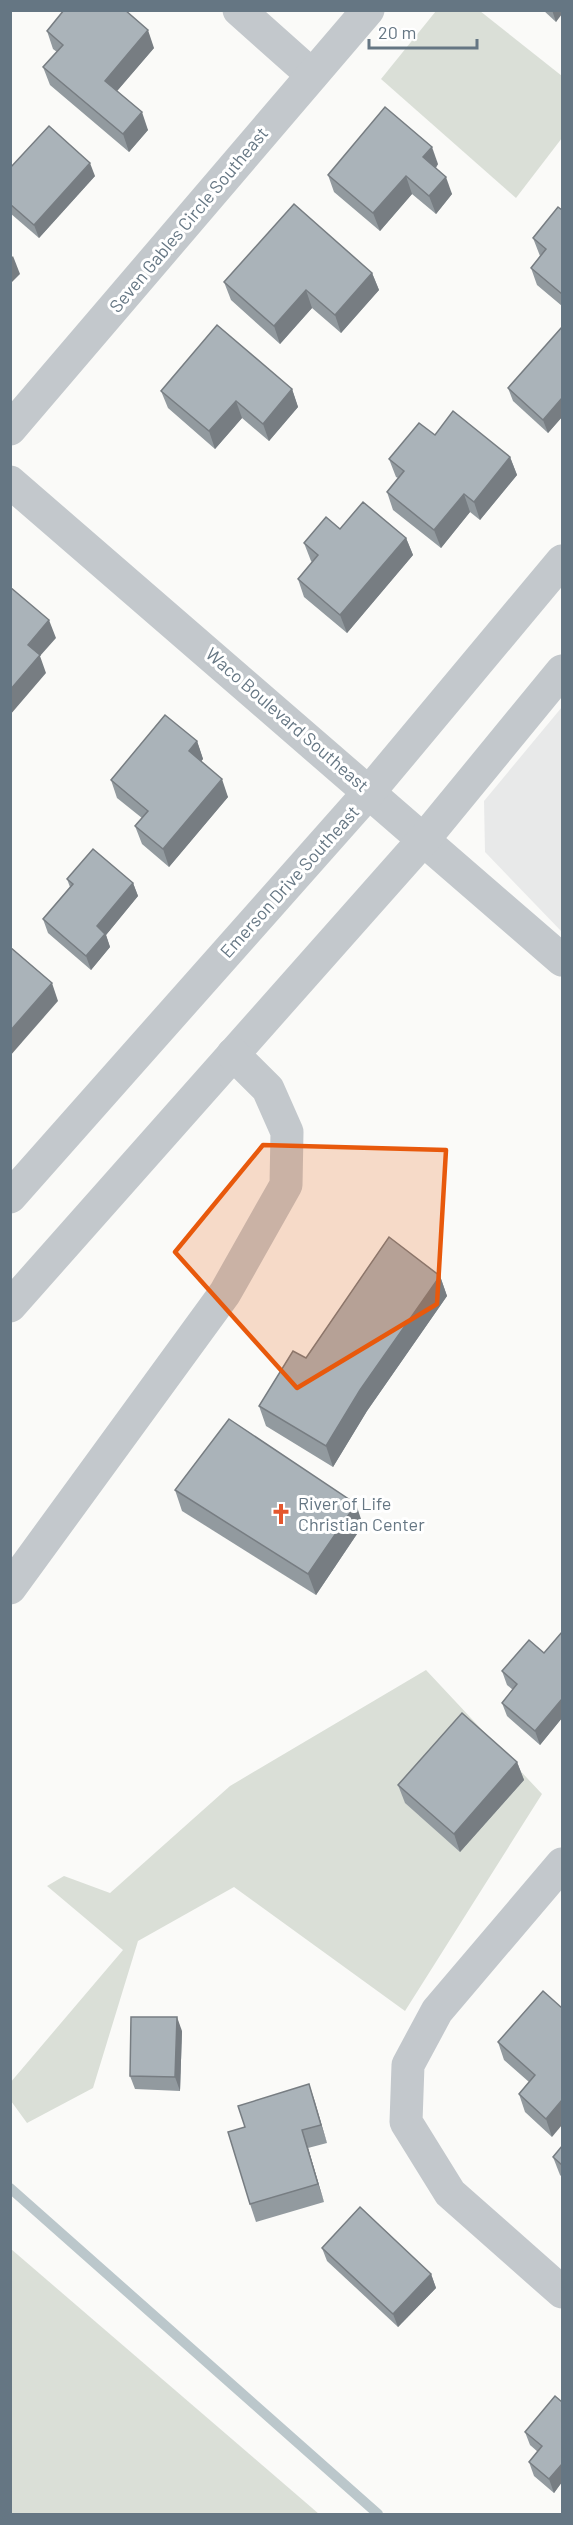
<svg xmlns="http://www.w3.org/2000/svg" width="573" height="2525" font-family="Barlow,sans-serif">
  <rect width="100%" height="100%" fill="#fafaf8"/>
  <polygon fill="#e8e9e9" points="562,707 562,932 485,852 484,801"/>
  <g fill="#dadfd7">
    <polygon points="436,11 480,11 562,76 562,138 516,198 381,79"/>
    <polygon points="426,1670 542,1794 405,2011 234,1887 138,1941 93,2088 27,2123 11,2101 10,2083 123,1950 47,1886 64,1876 110,1893 230,1786"/>
    <polygon points="10,2249 11,2249 319,2514 11,2514"/>
  </g>
  <g fill="none" stroke-linecap="round" stroke-linejoin="round">
    <polyline stroke="#bbc7cb" stroke-width="10" points="10,2188 378,2514"/>
    <g stroke="#c3c8cc" stroke-width="33">
      <polyline points="239,10 312,75"/>
      <polyline points="10,429 368,10"/>
      <polyline points="10,482 562,960"/>
      <polyline points="10,1197 370,791 562,561"/>
      <polyline points="10,1306 425,838 562,671"/>
      <polyline points="10,1588 225,1293 286,1185 287,1132 268,1089 233,1054"/>
      <polyline points="562,1864 437,2011 408,2065 406,2122 450,2193 562,2292"/>
    </g>
  </g>
  <g fill="#929a9f">
    <polygon points="543,10 562,10 556,22"/>
    <polygon points="47,31 154,48 117,91 148,130 129,152 50,85 43,67 57,52 53,49"/>
    <polygon points="438,164 436,168 452,194 436,214 412,194 380,231 334,192 328,175"/>
    <polygon points="10,168 95,176 39,238 10,213"/>
    <polygon points="562,210 562,306 537,285 531,268 540,256 533,238"/>
    <polygon points="372,273 379,290 341,333 312,308 280,344 231,300 224,282"/>
    <polygon points="562,327 562,417 548,433 513,401 508,388"/>
    <polygon points="292,389 298,407 269,441 242,418 215,449 168,408 161,391"/>
    <polygon points="435,435 510,457 517,475 480,520 470,512 441,548 393,510 387,492 398,478 396,477 389,459"/>
    <polygon points="340,529 406,538 413,555 347,633 304,597 298,579 312,562 311,561 304,543"/>
    <polygon points="197,741 203,759 201,761 228,797 169,867 142,844 135,826 142,818 117,798 111,780"/>
    <polygon points="67,879 133,883 138,896 106,935 110,947 91,970 48,933 43,919 70,887"/>
    <polygon points="440,1276 447,1296 367,1411 333,1467 266,1426 259,1406 306,1358"/>
    <polygon points="175,1490 363,1525 316,1595 182,1511"/>
    <polygon points="562,1632 562,1718 540,1745 507,1716 502,1703 513,1690 507,1685 502,1671 544,1653"/>
    <polygon points="517,1762 524,1780 460,1852 405,1803 398,1785"/>
    <polygon points="562,2008 552,2137 525,2112 519,2094 529,2082 504,2060 498,2042"/>
    <polygon points="182,2031 180,2091 135,2089 130,2076"/>
    <polygon points="309,2084 327,2143 308,2148 324,2202 256,2222 250,2204 245,2127"/>
    <polygon points="562,2146 562,2177 560,2175 553,2157"/>
    <polygon points="322,2248 431,2274 436,2288 398,2327 327,2261"/>
    <polygon points="562,2402 562,2482 554,2493 534,2476 529,2462 538,2452 530,2445 525,2432"/>
  </g>
  <g fill="#777d82">
    <polygon points="552,10 562,10 562,14 556,22"/>
    <polygon points="148,30 154,48 111,98 105,81"/>
    <polygon points="142,112 148,130 129,152 123,134"/>
    <polygon points="432,147 438,164 430,175 423,157"/>
    <polygon points="90,163 95,176 39,238 34,225"/>
    <polygon points="406,176 412,194 380,231 373,213"/>
    <polygon points="446,177 452,194 436,214 429,196"/>
    <polygon points="13,256 20,274 10,284 10,259"/>
    <polygon points="372,273 379,290 341,333 335,315"/>
    <polygon points="306,290 312,308 280,344 274,326"/>
    <polygon points="292,389 298,407 269,441 263,424"/>
    <polygon points="562,398 562,417 548,433 543,420"/>
    <polygon points="236,401 242,418 215,449 209,431"/>
    <polygon points="510,457 517,475 480,520 474,502"/>
    <polygon points="464,494 470,512 441,548 434,530"/>
    <polygon points="406,538 413,555 347,633 340,615"/>
    <polygon points="49,620 56,638 40,656 46,673 10,715 10,690 28,645"/>
    <polygon points="197,741 203,759 195,769 189,751"/>
    <polygon points="222,779 228,797 169,867 163,849"/>
    <polygon points="133,883 138,896 106,935 110,947 91,970 86,956 97,926"/>
    <polygon points="52,983 58,1001 10,1056 10,1031"/>
    <polygon points="440,1276 447,1296 367,1411 333,1467 326,1446 360,1390"/>
    <polygon points="356,1504 363,1525 316,1595 308,1574"/>
    <polygon points="562,1699 562,1718 540,1745 535,1731"/>
    <polygon points="517,1762 524,1780 460,1852 454,1834"/>
    <polygon points="177,2017 182,2031 180,2091 175,2077"/>
    <polygon points="309,2084 315,2102 327,2143 321,2125"/>
    <polygon points="562,2100 562,2125 552,2137 546,2119"/>
    <polygon points="302,2130 308,2148 324,2202 318,2184"/>
    <polygon points="431,2274 436,2288 398,2327 393,2314"/>
    <polygon points="562,2464 562,2482 554,2493 549,2479"/>
  </g>
  <g fill="#aab3b9" stroke="#777d82" stroke-width="1.5">
    <polygon points="64,10 125,10 148,30 105,81 142,112 123,134 43,67 63,45 47,31"/>
    <polygon points="385,107 432,147 423,157 446,177 429,196 406,176 373,213 328,175"/>
    <polygon points="49,126 90,163 34,225 10,204 10,168"/>
    <polygon points="294,204 372,273 335,315 306,290 274,326 224,282"/>
    <polygon points="558,207 562,210 562,294 531,268 546,249 533,238"/>
    <polygon points="217,325 292,389 263,424 236,401 209,431 161,391"/>
    <polygon points="562,327 562,398 543,420 508,388"/>
    <polygon points="453,411 510,457 474,502 464,494 434,530 387,492 404,471 389,459 419,423 435,435"/>
    <polygon points="363,502 406,538 340,615 298,579 318,555 304,543 326,517 340,529"/>
    <polygon points="10,587 49,620 28,645 40,655 10,690"/>
    <polygon points="165,715 197,741 189,751 222,779 163,849 135,826 148,811 111,780"/>
    <polygon points="93,849 133,883 97,926 105,934 86,956 43,919 73,884 67,879"/>
    <polygon points="10,947 52,983 10,1031"/>
    <polygon points="389,1237 440,1276 360,1390 326,1446 259,1406 293,1351 306,1358"/>
    <polygon points="229,1419 356,1504 308,1574 175,1490"/>
    <polygon points="562,1632 562,1699 535,1731 502,1703 517,1684 502,1671 529,1640 544,1653"/>
    <polygon points="462,1713 517,1762 454,1834 398,1785"/>
    <polygon points="543,1991 562,2008 562,2100 546,2119 519,2094 535,2075 498,2042"/>
    <polygon points="131,2017 177,2017 175,2077 130,2076"/>
    <polygon points="309,2084 321,2125 302,2130 318,2184 250,2204 228,2132 245,2127 238,2106"/>
    <polygon points="562,2146 562,2165 553,2157"/>
    <polygon points="360,2207 431,2274 393,2314 322,2248"/>
    <polygon points="555,2396 562,2402 562,2465 562,2464 549,2479 529,2462 542,2446 525,2432"/>
  </g>
  <path fill="#e8590c" fill-opacity="0.2" stroke="#e8590c" stroke-width="4.5" stroke-linejoin="round" d="M263,1145L446,1150L437,1304L297,1388L175,1252Z"/>
  <defs>
    <symbol id="church-bare" viewBox="-9 -9 18 18"><path d="M-1.2-6h2.4v3.5h3.3v2.4h-3.3V6h-2.4V-.1h-3.3v-2.4h3.3Z" fill="#e4572e" stroke="#fff" stroke-width="2.5" paint-order="stroke"/></symbol>
  </defs>
  <g fill-rule="evenodd">
    <use href="#church-bare" x="266" y="1499" width="30" height="30"/>
  </g>
  <g text-anchor="middle" stroke-width="6" stroke-linejoin="round" paint-order="stroke">
    <g font-size="18" fill="#657683" stroke="#fff">
      <text transform="translate(189 220) rotate(-50)" y="6">Seven Gables Circle Southeast</text>
      <text transform="translate(287 720) rotate(41)" y="6">Waco Boulevard Southeast</text>
      <text transform="translate(290 882) rotate(-48)" y="6">Emerson Drive Southeast</text>
    </g>
    <g font-size="18" fill="#657683" stroke="#fff" text-anchor="start">
      <text x="298" y="1510">River of Life<tspan x="298" dy="21">Christian Center</tspan></text>
    </g>
  </g>
  <rect width="573" height="2525" fill="none" stroke="#657683" stroke-width="24"/>
  <path d="M369 39v9h108v-9" fill="none" stroke="#657683" stroke-width="3"/>
  <text x="378" y="39" font-size="18" fill="#657683" stroke="#ffffff" stroke-width="4.5" paint-order="stroke">20 m</text>
</svg>
